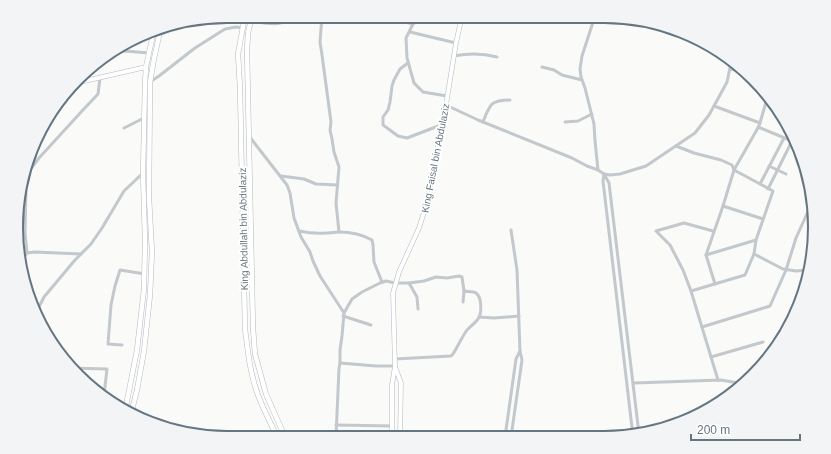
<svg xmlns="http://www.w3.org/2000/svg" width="831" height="454" font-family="Arial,sans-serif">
  <rect width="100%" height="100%" fill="#fafaf8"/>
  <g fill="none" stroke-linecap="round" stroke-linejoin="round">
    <defs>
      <g id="secondary">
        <polyline points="76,83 146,67"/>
        <polyline points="395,367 401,383 400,437"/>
        <polyline points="392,437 392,385 395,366 393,293 399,272 419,228 426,206 435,165 441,125 446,105 456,43 462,16"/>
      </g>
      <g id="primary">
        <path d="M245,16L238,54L240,88L245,329C248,351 250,374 258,395C263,409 271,423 277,437"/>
        <polyline points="252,16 248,33 247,51 253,328 255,354 266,394 285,437"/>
        <polyline points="125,411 137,350 144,289 145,241 143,173 145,83 146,67 154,30"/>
        <polyline points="131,414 137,390 144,351 150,295 152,252 149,198 150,82 154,59 161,27"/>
      </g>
    </defs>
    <use href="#secondary" stroke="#b3babf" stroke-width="5"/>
    <use href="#primary" stroke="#b5babe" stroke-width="5.5"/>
    <g stroke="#c3c8cc" stroke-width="3">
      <polyline points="322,16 320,42 322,55 331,122 330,130 332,139 334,152 339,167 336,203 339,232"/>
      <polyline points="383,16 413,24"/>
      <polyline points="420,16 418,20 413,24 406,38 407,58 414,83 423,92 447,96"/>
      <polyline points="515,16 515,19"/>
      <polyline points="595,16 582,56 580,69 581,77 585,88 594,124 595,141 598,170"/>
      <path d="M251,21C273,25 279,26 299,16"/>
      <polyline points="410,32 456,43"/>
      <polyline points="144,35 153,36"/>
      <polyline points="108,54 125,51 149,53"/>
      <path d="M454,56C469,53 482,53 497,57"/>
      <polyline points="408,63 400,69 394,80 392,86 390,102 388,110 383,117 383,125 398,136 407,138 441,125"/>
      <polyline points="542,67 554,70 562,75 582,80"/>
      <polyline points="730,69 740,71"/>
      <polyline points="150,82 159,76 195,48 225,29 236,27 243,28"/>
      <polyline points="446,105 478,120 572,158 587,166 598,170 604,174 610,175 620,174 646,166 695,133 709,115 720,95 727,82 731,63"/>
      <polyline points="714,106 760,123"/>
      <path d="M483,122C490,104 491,100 510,100"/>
      <polyline points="565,122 578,121 592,114"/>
      <polyline points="758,127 792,141"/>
      <polyline points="124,128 144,118"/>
      <polyline points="249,136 287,185 290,193 294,218 301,237 310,252 313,261 320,276 344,313 342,336 340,350 340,363 376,366 395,366"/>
      <polyline points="676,146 694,153 721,160 732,165 734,170"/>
      <polyline points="769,166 786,174"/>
      <polyline points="734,170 759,126 767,99 769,96"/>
      <polyline points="604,174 603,181 633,436"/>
      <polyline points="604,174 609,183 639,434"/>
      <polyline points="281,176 304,179 316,184 337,185"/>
      <polyline points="760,184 784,138"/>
      <polyline points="22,187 26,187 30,170 39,158 82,111 98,94 100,78"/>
      <polyline points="768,189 792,141"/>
      <polyline points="723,206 763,219"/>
      <polyline points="511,230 517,270 520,351"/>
      <path d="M299,231C308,233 317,234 327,233C331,233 335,232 339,232C350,232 363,235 372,240L373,245L374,262L382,282"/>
      <polyline points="17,233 25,233 26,187"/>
      <polyline points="25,233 27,253"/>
      <polyline points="706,255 756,240"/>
      <polyline points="21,261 27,253 34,252 81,254"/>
      <polyline points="409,283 417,297 418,309"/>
      <polyline points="715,284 706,255 723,206 734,170 773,191 756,240 754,254"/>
      <polyline points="691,291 683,270 670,245 656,231 684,223 713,231"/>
      <polyline points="36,313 44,297 75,260 91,244 102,228 124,191 143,173"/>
      <polyline points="344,313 352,299 362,292 380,283 386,281 395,283 409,283 424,281 436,277 447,278 459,276 462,277 464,291 463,302"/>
      <polyline points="343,316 371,325"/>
      <polyline points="479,317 494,318 519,316"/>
      <polyline points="702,327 770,306 786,270 796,238 810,207"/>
      <polyline points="122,345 108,344 111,305 115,286 120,270 145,274"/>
      <polyline points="711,357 763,342"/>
      <path d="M395,359L451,356L453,354C458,346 462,337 467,330C471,326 475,323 478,319C482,314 482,297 476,293C473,291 467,292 464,291"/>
      <polyline points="70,368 107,369 104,395"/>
      <polyline points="718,380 691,291 745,275 754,254 783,269 796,271 808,270"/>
      <polyline points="634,383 721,380 744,384"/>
      <polyline points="336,425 392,426"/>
      <polyline points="336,437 339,368 340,363"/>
      <polyline points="505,437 516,359 520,351 522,360 511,437"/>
    </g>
    <use href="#secondary" stroke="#fff" stroke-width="4"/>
    <use href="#primary" stroke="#fff" stroke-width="4.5"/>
  </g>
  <g text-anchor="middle" stroke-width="4" stroke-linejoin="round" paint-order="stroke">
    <g font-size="10" fill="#657683" stroke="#fff">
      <text transform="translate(435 158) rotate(-79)" y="4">King Faisal bin Abdulaziz</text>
      <text transform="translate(243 229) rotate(-91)" y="4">King Abdullah bin Abdulaziz</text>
    </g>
  </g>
  <path d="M0 0H831V454H0ZM227 23H604A204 204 0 0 1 808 227V227A204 204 0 0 1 604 431H227A204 204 0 0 1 23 227V227A204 204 0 0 1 227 23Z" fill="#f3f4f5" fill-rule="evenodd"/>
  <path fill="none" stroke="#657683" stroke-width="2" d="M227 23H604A204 204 0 0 1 808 227V227A204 204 0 0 1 604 431H227A204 204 0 0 1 23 227V227A204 204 0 0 1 227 23Z"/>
  <path d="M691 434v6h109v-6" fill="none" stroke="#657683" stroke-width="2"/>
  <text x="697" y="434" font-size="12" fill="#657683" stroke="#ffffff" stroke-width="3" paint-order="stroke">200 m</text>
</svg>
